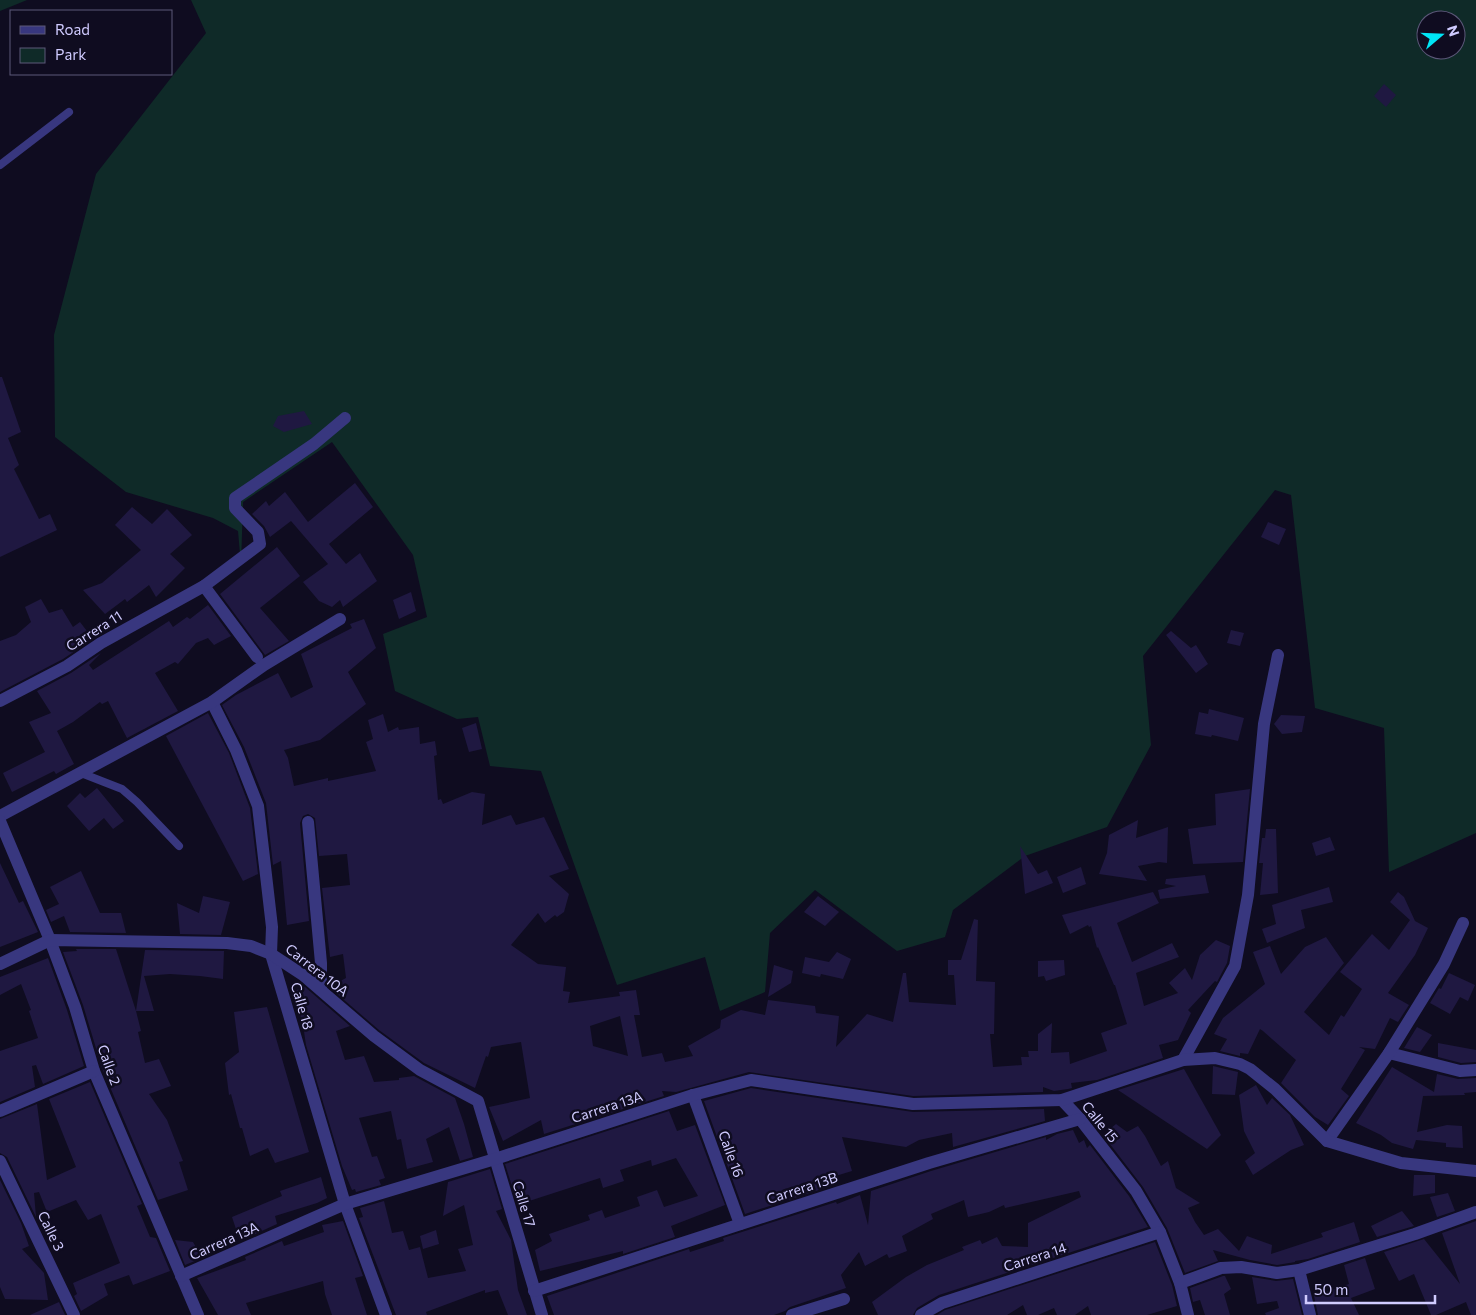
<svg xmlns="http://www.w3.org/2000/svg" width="1476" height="1315" font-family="Commissioner,sans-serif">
  <rect width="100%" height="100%" fill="#0f0c20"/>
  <g fill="#0f2a28" fill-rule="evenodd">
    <polygon points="0,0 27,0 0,11"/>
    <path d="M191,0H1476V833L1389,872L1384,728L1315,708L1291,495L1275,490L1143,656L1151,745L1107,827L1025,856L953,910L945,937L897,951L815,890L770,933L765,992L720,1011L705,957L617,985L541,771L490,766L478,717L457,719L395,691L383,634L427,617L413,555L332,442L243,502L241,565L238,531L213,518L126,492L55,437L54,335L96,174L206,33ZM1426,20H1456V50H1426Z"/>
  </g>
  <g fill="#1f1841" fill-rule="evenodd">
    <polygon points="1384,84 1396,95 1386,107 1374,96"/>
    <polygon points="0,377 2,377 21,432 8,438 19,465 14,469 39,519 50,514 57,530 0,557"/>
    <polygon points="304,411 312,424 284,432 273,426 278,416"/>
    <polygon points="355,483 373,507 329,544 346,564 360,553 377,581 343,607 340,600 332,607 319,601 303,582 328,564 291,521 270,537 264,526 252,514 266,501 269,506 285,492 308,522"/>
    <polygon points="132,507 152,524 167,509 192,535 170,554 185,568 156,597 149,585 127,602 125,599 105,614 83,590 102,583 141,550 115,525"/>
    <polygon points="1268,522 1286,529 1279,545 1261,537"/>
    <polygon points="277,547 300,576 260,608 289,641 265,655 220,594"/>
    <polygon points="411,592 416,611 399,619 393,600"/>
    <polygon points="41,599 49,613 62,609 73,627 80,622 93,639 63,659 0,692 0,641 16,635 31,622 25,607"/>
    <polygon points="208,605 231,636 214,645 208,638 196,643 178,664 175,662 155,673 178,711 127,738 108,701 102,704 100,702 73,722 57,731 74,764 56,774 54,771 12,792 3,773 45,752 29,722 51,713 37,691 71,673 101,653 89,665 93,670 169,621 173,627 187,617 190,619"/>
    <path d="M364,619L376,648L348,672L366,704L320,740L284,750L288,758L294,786L328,778V781L376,771L366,742L373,739L368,720L383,714L388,732L398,727L399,730L419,727L420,744L435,741L437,755L434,756L438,800L441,799L443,804L472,792L485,794L482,825L511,815L516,825L544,817L569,869L549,876L569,894L564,912L557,917L555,915L545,923L538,913L511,945L538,964L566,967L563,991L570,992L568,1003L620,996L619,992L636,990L640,1015H634L642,1057L662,1053L665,1062L693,1056L688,1046L720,1028L721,1020L741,1010L765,1015L768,1000L815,1006L816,1013L839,1016L836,1047L867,1014L893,1022L903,973H906L909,1002L956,1005L954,975H948V960H961L974,919L978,920L976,981L995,982L994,1034H990L993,1067L1022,1065L1021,1057H1029L1028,1051H1038V1034L1052,1023L1051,1053L1069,1052L1070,1064L1107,1051L1101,1033L1127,1024L1115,985H1114L1098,947L1097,948L1091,926L1089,927L1088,925L1070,934L1062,915L1153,892L1159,903L1117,923L1132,962L1172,943L1179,957L1136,973L1144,1006L1178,993L1169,983L1185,968L1192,980L1200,955L1216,940L1230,946L1227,963L1217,982L1215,981L1188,1010L1191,1013L1178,1040L1159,1045L1163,1058L1097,1080L1071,1083L1072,1088L1068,1089L1054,1091L1043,1087V1092L913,1096L749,1072L676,1092L662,1091L664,1096L544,1134L541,1120L503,1141L489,1107L530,1098L521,1042L491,1047L488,1057L486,1056L475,1088L424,1063L379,1030L329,987L346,978L343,954L330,957L322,888L350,885L347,854L319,856L315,818L308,814L303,816L300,823L309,921L287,925L281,861L273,865L266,803L244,747L222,705L236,695L278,673L291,698L313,687L301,654L352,628L350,624ZM620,1016L628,1056L593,1046L590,1026Z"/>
    <polygon points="1231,630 1244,633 1240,646 1227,643"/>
    <polygon points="1171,631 1191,648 1196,645 1208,664 1196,673 1166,635"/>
    <polygon points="1209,709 1244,718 1238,741 1212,735 1211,737 1195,734 1199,712 1208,714"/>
    <polygon points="208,713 229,753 250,808 258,874 243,881 166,736"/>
    <polygon points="1281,715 1305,716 1302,732 1282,734 1274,724"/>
    <polygon points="476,723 482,749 469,752 462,728"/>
    <polygon points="97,788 124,821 113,829 104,818 89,831 67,806 80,793 85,798"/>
    <polygon points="1250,789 1243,862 1193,864 1188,829 1216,825 1215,794"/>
    <polygon points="1138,820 1136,838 1168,827 1167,863 1159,862 1138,866 1147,881 1099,874 1107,853 1109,835"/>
    <polygon points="1266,829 1276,829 1278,893 1260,895 1263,863 1259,863 1262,838 1265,838"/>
    <polygon points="1330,837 1335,850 1316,856 1312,843"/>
    <polygon points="1020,846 1038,874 1047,870 1053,883 1025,894"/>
    <polygon points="0,863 19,903 23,901 38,932 0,947"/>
    <polygon points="1081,867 1086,884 1063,893 1057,877"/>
    <polygon points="81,871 100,913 121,913 126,933 70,932 64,916 51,922 46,910 59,904 50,887"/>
    <polygon points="1205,875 1209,893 1160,899 1158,890 1176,886 1165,884 1166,879"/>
    <polygon points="1329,887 1333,902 1301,910 1305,928 1267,943 1262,929 1276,924 1272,905"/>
    <polygon points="1398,892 1404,897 1415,921 1428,928 1415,955 1388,993 1409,1005 1398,1022 1390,1018 1375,1049 1359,1047 1365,1050 1341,1089 1349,1096 1328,1125 1315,1117 1281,1083 1296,1060 1263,1031 1260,1029 1248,1054 1240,1053 1240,1056 1220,1051 1227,1039 1214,1034 1223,1018 1265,984 1253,952 1270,946 1281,974 1305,947 1326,937 1344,963 1304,1012 1329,1035 1341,1015 1344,1017 1362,989 1340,972 1372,934 1389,950 1410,920 1390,902"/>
    <polygon points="203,896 230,902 221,935 180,934 177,903 199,913"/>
    <polygon points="818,896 839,912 825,926 804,912"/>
    <polygon points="76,949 116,949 136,1011 145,950 224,951 223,979 200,976 170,974 144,976 154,1011 136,1011 141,1031 138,1032 145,1063 159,1059 171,1086 149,1094 167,1120 183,1161 179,1162 188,1190 158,1200 102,1068 83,1005 63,952 77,951"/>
    <polygon points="837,952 851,959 843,979 821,974 820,977 802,973 805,957 829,962"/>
    <polygon points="48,958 67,1010 84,1066 43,1084 36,1065 32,1066 35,1087 0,1102 0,1051 38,1038 29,1011 31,1010 21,984 0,995 0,977"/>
    <polygon points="1064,960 1065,975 1046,981 1044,976 1038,977 1038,961"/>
    <polygon points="774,965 793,971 791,983 768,997"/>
    <polygon points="1449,973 1475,985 1468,1001 1460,997 1450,1014 1430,1003 1439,988 1441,989"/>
    <polygon points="305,987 350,1026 336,1031 345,1060 364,1056 374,1082 399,1080 399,1078 414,1076 455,1098 464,1124 473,1157 460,1161 449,1127 426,1139 433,1162 407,1169 401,1139 397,1140 391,1111 359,1118 372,1157 377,1156 385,1178 379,1180 381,1185 356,1192 355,1189 352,1190 342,1166 306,1045 302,1018 301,1018 294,991"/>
    <polygon points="267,1007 309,1152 275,1163 268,1148 250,1156 242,1128 240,1128 231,1094 229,1095 225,1063 239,1052 234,1012"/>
    <polygon points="1417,1027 1432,1035 1420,1052 1404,1048"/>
    <polygon points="1438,1043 1476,1050 1476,1062 1461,1063 1438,1057"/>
    <polygon points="1213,1066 1238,1072 1235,1095 1212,1094"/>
    <polygon points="1392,1067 1434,1092 1437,1074 1458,1079 1476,1078 1476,1092 1464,1093 1465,1095 1423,1096 1417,1132 1447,1125 1462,1126 1463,1148 1446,1147 1446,1143 1416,1140 1413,1149 1392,1143 1381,1135 1356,1123"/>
    <polygon points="1184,1069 1221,1135 1207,1149 1118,1090"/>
    <polygon points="90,1082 142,1204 137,1206 150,1237 156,1238 170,1271 133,1285 129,1275 104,1284 108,1295 81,1311 74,1296 77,1294 73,1283 120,1263 101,1214 88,1220 76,1200 47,1212 39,1192 34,1193 36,1217 7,1157 0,1153 0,1119 37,1104 47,1180 76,1167 49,1099"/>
    <polygon points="1256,1085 1267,1105 1272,1098 1290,1115 1304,1145 1291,1150 1253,1175 1245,1161 1255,1153 1244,1131 1239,1095"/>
    <polygon points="751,1088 913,1112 1044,1109 1045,1121 953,1147 952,1133 919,1140 906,1147 842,1137 852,1171 829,1178 831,1186 745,1214 704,1101"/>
    <polygon points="669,1111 677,1131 695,1125 725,1205 671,1226 675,1237 623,1254 623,1251 540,1271 535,1250 552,1241 549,1234 590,1220 588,1215 602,1210 605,1218 640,1206 637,1197 657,1190 664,1207 698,1196 676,1158 652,1166 651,1160 620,1170 624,1181 603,1188 600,1178 523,1203 521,1195 515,1196 505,1164"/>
    <polygon points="1116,1124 1127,1132 1138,1126 1145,1136 1161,1166 1168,1161 1176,1188 1200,1203 1188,1208 1195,1222 1204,1235 1218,1229 1239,1251 1247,1236 1272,1245 1271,1254 1323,1237 1321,1233 1354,1222 1360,1242 1308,1259 1295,1261 1295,1262 1277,1265 1250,1260 1213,1250 1218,1261 1185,1273 1167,1228 1143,1187 1103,1135"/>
    <polygon points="1073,1130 1079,1143 1084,1140 1087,1148 1090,1145 1129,1196 1148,1227 939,1295 917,1308 913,1315 878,1315 872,1302 906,1277 927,1265 964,1250 962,1247 980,1240 982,1244 997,1237 1002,1246 1028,1247 1028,1223 1081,1197 1079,1191 1005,1208 1004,1205 989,1212 968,1217 964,1200 931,1214 933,1219 902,1236 907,1251 889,1258 887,1254 865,1266 859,1252 841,1275 846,1288 790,1307 785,1311 774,1315 554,1315 547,1296 689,1249 690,1252 724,1241 723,1238 836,1202 837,1204 860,1195 868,1225 871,1191 931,1171 1046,1137 1046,1140 1057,1134"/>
    <polygon points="490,1169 502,1209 496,1211 511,1240 518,1290 527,1315 508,1315 498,1290 485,1293 485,1290 426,1312 427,1315 396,1315 359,1218 363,1217 360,1208 384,1201 392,1233 403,1231 409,1250 420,1247 428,1278 466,1271 458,1249 473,1245 464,1205 443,1216 448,1182"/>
    <polygon points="1414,1175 1435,1175 1435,1193 1413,1196"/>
    <polygon points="321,1177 327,1198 317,1203 275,1216 277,1224 240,1241 232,1217 282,1196 280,1191"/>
    <polygon points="0,1180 21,1223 29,1246 22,1249 44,1273 48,1300 5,1299 0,1287"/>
    <polygon points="1448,1193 1455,1211 1437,1217 1430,1197"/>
    <polygon points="1402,1211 1414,1226 1377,1237 1371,1226"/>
    <polygon points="343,1221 363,1276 355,1278 367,1315 332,1315 325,1294 323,1281 246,1303 251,1315 218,1315 197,1278 246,1260 245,1257 282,1241 284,1246 324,1232 322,1225"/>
    <polygon points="1476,1221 1476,1315 1471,1315 1466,1302 1436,1315 1431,1315 1414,1274 1399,1281 1384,1252 1424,1239 1460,1284 1442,1233"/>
    <polygon points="436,1230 439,1244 423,1249 420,1236"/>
    <polygon points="175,1240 193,1242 202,1258 185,1265"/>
    <polygon points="1155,1242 1172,1285 1177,1306 1147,1315 1091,1315 1088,1306 1075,1315 1057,1315 1054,1308 1038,1315 1027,1315 1023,1305 1007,1315 937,1315 945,1310"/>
    <polygon points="1365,1258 1375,1289 1351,1298 1359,1315 1318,1315 1314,1296 1349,1284 1344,1265"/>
    <polygon points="1223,1276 1225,1276 1231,1289 1224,1294 1230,1315 1205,1315 1200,1300 1193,1302 1190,1288"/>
    <polygon points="1252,1277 1276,1281 1293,1279 1302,1315 1266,1315 1265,1313 1279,1308 1277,1301 1257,1304"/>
    <polygon points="59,1302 65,1315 30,1315"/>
  </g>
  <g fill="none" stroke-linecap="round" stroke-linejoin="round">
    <g stroke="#38377f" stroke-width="8">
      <polyline points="0,165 69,112"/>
      <polyline points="81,773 122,789 137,802 179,846"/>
    </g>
    <g stroke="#38377f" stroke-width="12">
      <polyline points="204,586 257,657"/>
      <polyline points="0,701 67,666 101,643 204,586 260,544 258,532 235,508 235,498 314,444 345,418"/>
      <polyline points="212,702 236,750 258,806 272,927 271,954 345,1204 386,1315"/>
      <polyline points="0,816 212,702 264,665 340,619"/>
      <polyline points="0,821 50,940 75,1007 94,1071 198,1315"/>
      <polyline points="308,822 321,963 321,990"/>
      <polyline points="0,964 50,940 227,943 251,946 271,954 303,975 374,1036 420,1070 478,1101 542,1315"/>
      <polyline points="1389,1053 1460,1071 1476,1070"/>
      <polyline points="1183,1060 1235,966 1248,895 1264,724 1278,655"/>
      <polyline points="693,1095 740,1224"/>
      <polyline points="1062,1100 1080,1119 1136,1191 1160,1232 1180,1283 1188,1315"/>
      <polyline points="0,1111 94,1071"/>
      <polyline points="1327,1141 1389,1053 1444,964 1463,923"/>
      <polyline points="0,1161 74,1315"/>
      <polyline points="1299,1270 1310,1315"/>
      <polyline points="181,1276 345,1204 495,1159 693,1095 751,1080 913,1104 1062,1100 1183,1060 1215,1058 1240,1064 1250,1069 1275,1089 1327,1141 1401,1163 1476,1171"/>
      <polyline points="1180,1283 1221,1268 1241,1267 1277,1273 1299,1270 1415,1234 1476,1212"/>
      <polyline points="534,1291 929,1163 1080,1119"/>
      <polyline points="792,1315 844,1299"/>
      <polyline points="921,1315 942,1303 1160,1232"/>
    </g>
  </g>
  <g text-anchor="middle" stroke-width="5" stroke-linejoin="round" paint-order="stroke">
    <g font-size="14" fill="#d0cbff" stroke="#0f0c20">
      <text transform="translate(94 631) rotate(-32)" y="5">Carrera 11</text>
      <text transform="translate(317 970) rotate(38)" y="5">Carrera 10A</text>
      <text transform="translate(302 1006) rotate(74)" y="5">Calle 18</text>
      <text transform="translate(109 1065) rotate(70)" y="5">Calle 2</text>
      <text transform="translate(607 1107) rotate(-18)" y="5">Carrera 13A</text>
      <text transform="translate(1100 1122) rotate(51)" y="5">Calle 15</text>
      <text transform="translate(731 1154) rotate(70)" y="5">Calle 16</text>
      <text transform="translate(802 1188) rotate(-18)" y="5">Carrera 13B</text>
      <text transform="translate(524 1204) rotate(73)" y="5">Calle 17</text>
      <text transform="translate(51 1231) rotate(64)" y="5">Calle 3</text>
      <text transform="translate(224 1241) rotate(-24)" y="5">Carrera 13A</text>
      <text transform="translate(1035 1257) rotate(-18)" y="5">Carrera 14</text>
    </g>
  </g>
  <rect x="10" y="10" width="162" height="65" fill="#0f0c20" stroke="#5c5879"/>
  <rect x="20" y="26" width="25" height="8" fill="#38377f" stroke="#5c5879"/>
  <text x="55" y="35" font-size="15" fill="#d0cbff">Road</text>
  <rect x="20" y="48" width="25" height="15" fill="#0f2a28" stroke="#5c5879"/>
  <text x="55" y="60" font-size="15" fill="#d0cbff">Park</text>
  <g transform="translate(1441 35) rotate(71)"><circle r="24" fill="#0f0c20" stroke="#5c5879"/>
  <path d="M0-4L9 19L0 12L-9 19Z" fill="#00e5f6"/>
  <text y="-8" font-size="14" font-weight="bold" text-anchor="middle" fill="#d0cbff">N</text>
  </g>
  <path d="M1306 1295v8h129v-8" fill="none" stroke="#d0cbff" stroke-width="2.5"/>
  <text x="1314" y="1295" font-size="15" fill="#d0cbff" stroke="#0f0c20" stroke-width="4" paint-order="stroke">50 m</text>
</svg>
